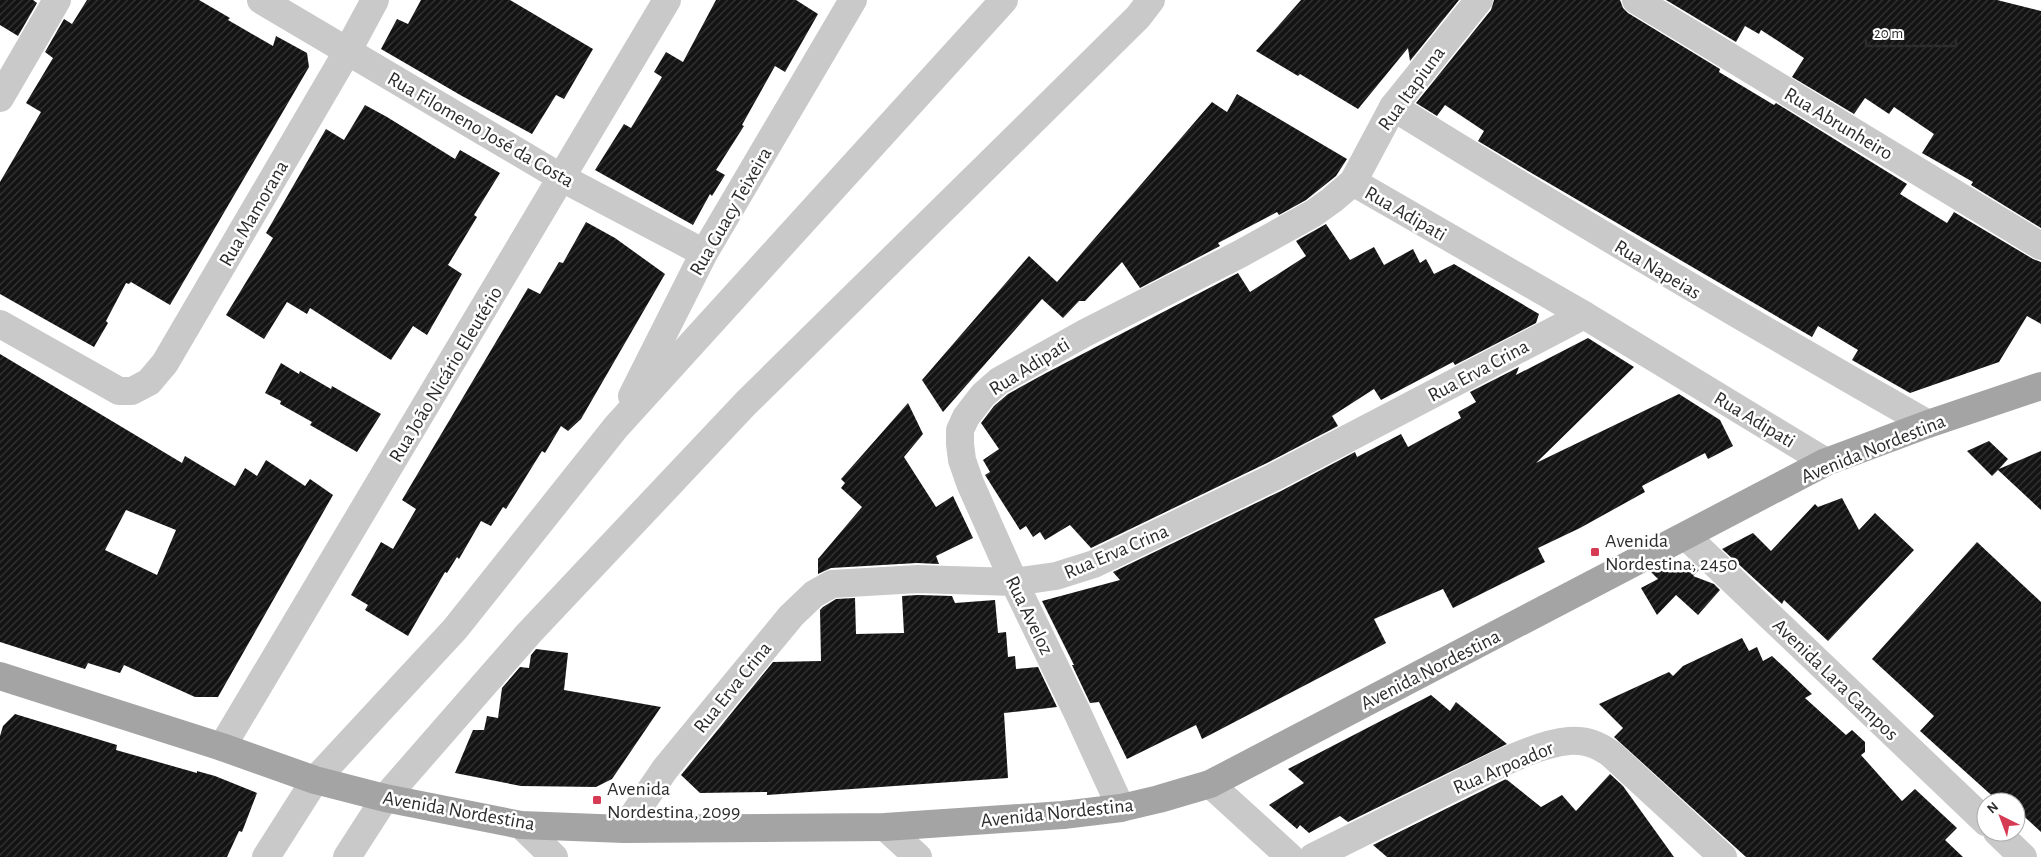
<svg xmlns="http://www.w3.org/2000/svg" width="2041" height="857" font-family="'Alegreya Sans',sans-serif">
  <defs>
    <pattern id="building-hatch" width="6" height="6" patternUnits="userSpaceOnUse" patternTransform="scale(1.25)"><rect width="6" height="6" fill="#131313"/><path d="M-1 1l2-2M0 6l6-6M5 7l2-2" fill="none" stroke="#363636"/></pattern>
  </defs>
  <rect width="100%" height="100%" fill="#fff"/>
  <g fill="url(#building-hatch)" fill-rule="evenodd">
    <polygon points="0,0 33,0 37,3 18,36 0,25"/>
    <polygon points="87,0 199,0 230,18 228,20 273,46 276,36 307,53 309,67 170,305 131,282 129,284 126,283 106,321 108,323 94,347 0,294 0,182 41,112 26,103 53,58 45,52 64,19 72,24"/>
    <polygon points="421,0 510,0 593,49 564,99 556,95 532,134 462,96 381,49 397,19 408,24"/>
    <polygon points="716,0 796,0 818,14 785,72 775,66 742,125 744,126 716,170 725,175 712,196 710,194 693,225 595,170 624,124 631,128 662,77 654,72 666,52 683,62"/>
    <polygon points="1301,0 1459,0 1410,61 1408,48 1358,109 1300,74 1298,76 1256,51"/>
    <polygon points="1494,0 1620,0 1623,8 1628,13 1720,69 1719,72 1774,105 1776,103 1907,184 1900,194 1947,223 1954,212 2033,259 2041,262 2041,324 2027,316 1999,362 1910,393 1852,360 1858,350 1818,326 1812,337 1528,171 1478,141 1484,131 1445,105 1437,116 1416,103 1491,10"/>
    <polygon points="1666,0 1997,0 2041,11 2041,228 1971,185 1973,182 1922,153 1934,134 1894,107 1889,114 1865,98 1854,114 1792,77 1804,58 1761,30 1759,34 1745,26 1736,42"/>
    <polygon points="1237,94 1347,159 1336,176 1306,200 1279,215 1277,212 1218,243 1220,246 1140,288 1122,262 1085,301 1079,301 1063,318 1042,299 943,412 922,380 1029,256 1057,282 1212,102 1227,112"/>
    <polygon points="365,105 387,117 455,159 460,150 500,173 474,215 477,217 448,265 462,274 427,335 413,326 391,360 310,308 307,314 287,302 264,339 226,315 273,238 266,233 326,129 344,140"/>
    <polygon points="586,222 615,238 665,274 581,419 568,431 561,426 545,453 542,451 506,509 503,507 491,526 481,521 459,559 457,557 447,573 445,572 408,636 365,610 368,605 351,595 381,542 393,549 416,509 402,500 528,288 540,294 559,262 563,263"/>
    <polygon points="1326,224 1350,260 1374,247 1384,265 1413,249 1420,263 1426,259 1434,274 1454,264 1539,314 1536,323 1455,365 1453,362 1381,400 1374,389 1332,416 1338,426 1267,463 1091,548 1070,525 1045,540 1040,532 1033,537 1026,526 1020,530 985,475 990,472 983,460 999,449 981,423 994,406 1008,394 1046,373 1238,273 1250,292 1306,256 1296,241"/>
    <polygon points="1588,338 1634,367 1536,463 1679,394 1720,420 1733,446 1708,459 1705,453 1642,486 1645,492 1580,528 1538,548 1545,562 1453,608 1443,589 1374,619 1386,643 1202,739 1196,725 1127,759 1099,702 1090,703 1072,665 1074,665 1042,601 1120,580 1113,572 1281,491 1355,452 1357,457 1401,434 1408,447 1461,418 1458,412 1476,402 1470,392 1519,367 1516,375"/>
    <path d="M0,354L182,463L185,456L235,486L245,468L257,476L266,460L305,486L310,479L333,495L218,697H195L124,665L120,673L88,663L85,669L0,642ZM126,510L176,530L157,575L105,550Z"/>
    <polygon points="281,363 299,374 300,371 331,389 332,386 381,414 357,452 310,425 312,422 280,404 281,401 265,393"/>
    <polygon points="908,403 923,434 904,457 936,507 953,496 973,538 936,556 939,564 917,563 831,568 818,574 818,559 862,507 841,488 845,483 841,479"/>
    <polygon points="1989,441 2008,459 1999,469 2041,451 2041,510 1998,470 1992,476 1967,451"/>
    <polygon points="1842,498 1859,530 1875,513 1914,550 1828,641 1784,600 1782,604 1722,549 1753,533 1771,551 1815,504 1818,507"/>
    <polygon points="1977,542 2041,602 2041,832 2016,809 2016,802 1999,802 1920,731 1934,716 1872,659"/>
    <polygon points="1690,562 1699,570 1693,576 1714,584 1720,590 1698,615 1676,595 1657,615 1641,588 1658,579 1650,571 1662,565 1675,570"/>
    <polygon points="918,595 952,596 955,603 995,600 998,633 1006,632 1008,657 1015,656 1016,669 1038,667 1057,707 1004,713 1008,778 767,795 767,792 700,793 681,775 773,662 821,661 820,610 823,607 836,599 855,598 856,634 904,633 902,596"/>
    <polygon points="1742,638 1749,651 1757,647 1763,661 1772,656 1786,669 1812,694 1805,698 1846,735 1852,730 1865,742 1865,752 1861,755 1902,801 1915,789 1957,828 1945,840 1963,857 1746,857 1614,737 1623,728 1599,704 1669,672 1673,676 1683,666"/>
    <polygon points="536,649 568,653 564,690 661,707 612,779 596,787 521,786 455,773 473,730 484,730 487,716 498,718 502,688 520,667 529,668 531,655"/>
    <polygon points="1431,695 1450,711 1456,702 1507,744 1348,822 1340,816 1309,833 1300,825 1297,829 1269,805 1304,783 1288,769"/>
    <polygon points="15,714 117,745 116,750 197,773 197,771 215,776 257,793 242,832 239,831 227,857 0,857 0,736 3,726"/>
    <polygon points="1610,774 1623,786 1674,857 1387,857 1373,845 1506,779 1541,807 1562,795 1576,811"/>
  </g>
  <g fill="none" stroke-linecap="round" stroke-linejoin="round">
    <g stroke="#c9c9c9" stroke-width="28">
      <polyline points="261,0 562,178 704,253"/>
      <polyline points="1636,0 2041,246"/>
      <polyline points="0,98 57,0"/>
      <path d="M1393,107C1569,216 1747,321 1928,424"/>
      <polyline points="1353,182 1584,315 1826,462"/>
      <polyline points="0,324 119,391 132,391 149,382 165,363 347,52 375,0"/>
      <polyline points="632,396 704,253 853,0"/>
      <polyline points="1686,536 1986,822"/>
      <polyline points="222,747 667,0"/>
      <polyline points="1210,784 1290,857"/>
      <polyline points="1121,808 1077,712 1014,582 970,483 962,460 960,444 960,430 966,417 983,395 999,381 1085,333 1240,254 1314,213 1332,200 1353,182 1393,107 1479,0"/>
      <polyline points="521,825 554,857"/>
      <polyline points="885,827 918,857"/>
      <polyline points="624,829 665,769 791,616 814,594 832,584 918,579 1014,582 1056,576 1094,564 1274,477 1584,315"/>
      <polyline points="1997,832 2023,857"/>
      <polyline points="266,857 315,780 455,629 616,427 1004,0"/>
      <polyline points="347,857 385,798 529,633 746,403 1062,92 1138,17 1151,0"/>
      <path d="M1313,857C1361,833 1408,810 1456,786C1488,770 1534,744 1569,741C1586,740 1597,744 1611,754L1723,857"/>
    </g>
    <polyline stroke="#a4a4a4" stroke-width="28" points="0,676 222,747 315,780 385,798 521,825 624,829 885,827 1063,815 1121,808 1159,799 1210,784 1826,462 1928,424 2041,386"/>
  </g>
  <g fill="#d53b52" stroke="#fff" stroke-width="2">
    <rect x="1590" y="547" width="10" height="10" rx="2.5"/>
    <rect x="592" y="795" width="10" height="10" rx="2.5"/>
  </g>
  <g text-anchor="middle" stroke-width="5" stroke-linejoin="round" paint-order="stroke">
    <g font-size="20" fill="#2c2c2c" stroke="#fff">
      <text transform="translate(1411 88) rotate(-54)" y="7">Rua Itapiuna</text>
      <text transform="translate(1839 123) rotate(31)" y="7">Rua Abrunheiro</text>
      <text transform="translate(481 129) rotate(30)" y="7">Rua Filomeno José da Costa</text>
      <text transform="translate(730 211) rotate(-60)" y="7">Rua Guacy Teixeira</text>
      <text transform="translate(253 213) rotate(-60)" y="7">Rua Mamorana</text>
      <text transform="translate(1406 213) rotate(30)" y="7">Rua Adipati</text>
      <text transform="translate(1658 269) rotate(31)" y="7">Rua Napeias</text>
      <text transform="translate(1029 366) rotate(-32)" y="7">Rua Adipati</text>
      <text transform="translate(1478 370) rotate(-28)" y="7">Rua Erva Crina</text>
      <text transform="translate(445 374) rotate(-59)" y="7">Rua João Nicário Eleutério</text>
      <text transform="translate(1755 419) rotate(31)" y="7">Rua Adipati</text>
      <text transform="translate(1873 448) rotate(-22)" y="7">Avenida Nordestina</text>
      <text transform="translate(1116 551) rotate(-23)" y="7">Rua Erva Crina</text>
      <text transform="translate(1030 615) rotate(64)" y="7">Rua Aveloz</text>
      <text transform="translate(1430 669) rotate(-27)" y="7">Avenida Nordestina</text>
      <text transform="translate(1836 679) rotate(44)" y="7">Avenida Lara Campos</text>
      <text transform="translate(732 687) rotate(-51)" y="7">Rua Erva Crina</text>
      <text transform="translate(1503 767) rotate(-23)" y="7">Rua Arpoador</text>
      <text transform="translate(459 810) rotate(10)" y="7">Avenida Nordestina</text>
      <text transform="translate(1057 812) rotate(-6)" y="7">Avenida Nordestina</text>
    </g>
    <g font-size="20" fill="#2c2c2c" stroke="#fff" text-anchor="start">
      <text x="1605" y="547">Avenida<tspan x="1605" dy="23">Nordestina, 2450</tspan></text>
      <text x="607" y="795">Avenida<tspan x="607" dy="23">Nordestina, 2099</tspan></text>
    </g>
  </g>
  <g transform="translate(2001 817) rotate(318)"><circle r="24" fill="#ffffff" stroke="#ababab"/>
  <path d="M0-4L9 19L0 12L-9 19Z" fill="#d53b52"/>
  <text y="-8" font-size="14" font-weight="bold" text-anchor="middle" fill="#2c2c2c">N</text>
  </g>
  <path d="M1866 38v8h90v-8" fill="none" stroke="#2c2c2c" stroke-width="2.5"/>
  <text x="1874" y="38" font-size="15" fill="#2c2c2c" stroke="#ffffff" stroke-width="4" paint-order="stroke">20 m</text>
</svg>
